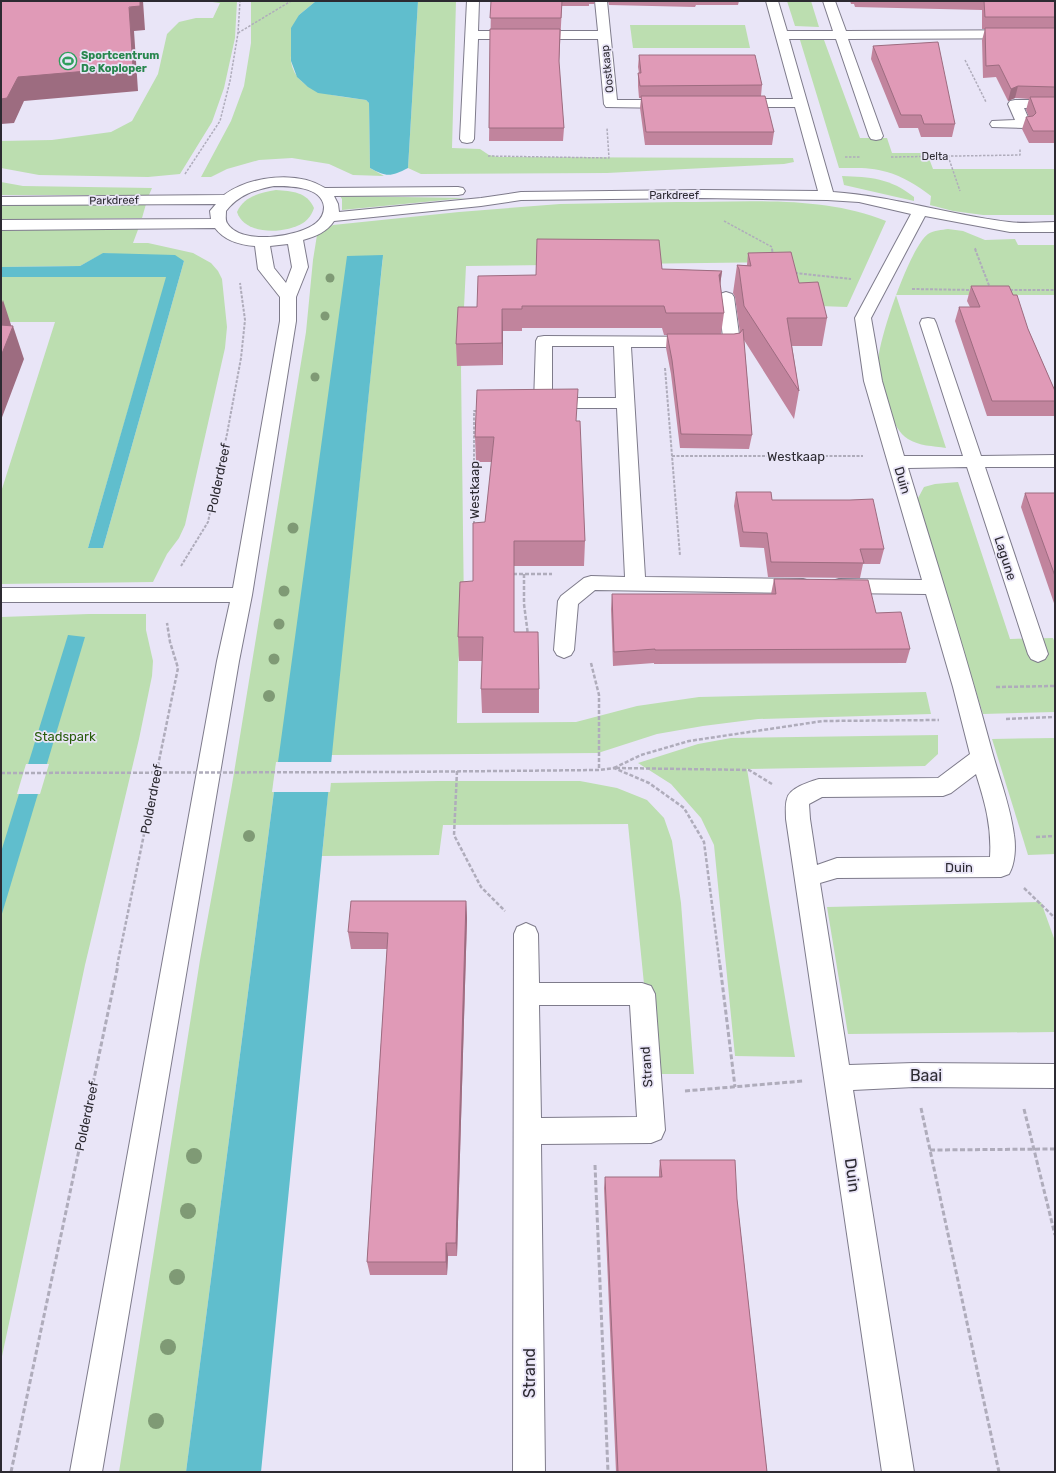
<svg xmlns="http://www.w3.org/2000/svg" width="1056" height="1473" font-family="Rubik,sans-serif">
  <rect width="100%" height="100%" fill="#e9e5f7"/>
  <g fill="#bcdeb0">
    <polygon points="205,1 237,1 235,38 224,88 212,122 180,174 148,177 39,175 1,168 1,141 52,140 111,132 132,121 158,74 167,34 179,22 196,18 213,18 220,3"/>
    <path d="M251,1H316L299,15C297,26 290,52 291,62C297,95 340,96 366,100L369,103L370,168L384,176L353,175L329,164L292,158L259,160L227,169L211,177H201L231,121L244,86L251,43Z"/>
    <polygon points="418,1 456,1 452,148 480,149 489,155 498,157 793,158 794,162 784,164 607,173 421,174 408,168"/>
    <polygon points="787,1 811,1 819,27 795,26"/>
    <polygon points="630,25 745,25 750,48 633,48"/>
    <path d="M800,40H824L860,138H887L892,153H927L933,169H1055V215H983L953,211L930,205L931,196C918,186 902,176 887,172C872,167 855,168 839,168Z"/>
    <path d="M842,176C870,177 890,178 914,197V201L844,185Z"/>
    <polygon points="1,182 23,186 152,188 149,195 1,195"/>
    <path d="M276,190C292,191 307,192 314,208C312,214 309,219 303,223C285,234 245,236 237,212C244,196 260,193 276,190Z"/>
    <polygon points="340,196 466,198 342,210 342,199"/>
    <path d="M677,202C744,202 823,195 886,221L847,307L792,305L774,262L466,266L461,369L464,612L458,664L457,723L576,722L637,706L699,697L926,692L931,714L758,719L703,726L657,734L598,753L331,755L383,256L275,784L186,1472H119L200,960L232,785L306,332L313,260L317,235L333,225L459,212L560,204Z"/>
    <polygon points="146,204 142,218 1,220 1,205"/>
    <polygon points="139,227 133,243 148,243 193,253 211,263 218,271 222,279 227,327 225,348 185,525 179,538 167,554 153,582 1,584 1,492 55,322 1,322 1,277 167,276 88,548 103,548 184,261 104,253 80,266 1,267 1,231"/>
    <path d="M948,229L963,231L985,240L1015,239L1018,245H1055V295H896L946,448C933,446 919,446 908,439C891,428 888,401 883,384C882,378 878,370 878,363C878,340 910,247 928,234C934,230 942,230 948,229Z"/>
    <polygon points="958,482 1010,639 1053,638 1055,643 1055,712 983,714 917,500 924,487 935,484"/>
    <polygon points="89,614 146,614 146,630 153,661 152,676 139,739 85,965 1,1361 1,617"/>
    <polygon points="938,735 938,754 925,766 747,769 795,1057 735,1056 714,845 701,818 671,784 638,763 698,744 731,738"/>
    <polygon points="1055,738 1055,854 1028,855 992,739"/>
    <polygon points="438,781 580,781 617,788 647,800 664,818 672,841 681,903 694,1074 653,1074 628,824 443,825 439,855 322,856 329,783"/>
    <polygon points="1041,902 1055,941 1055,1032 848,1034 827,907"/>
  </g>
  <g fill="#60becd">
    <path d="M316,1H418L408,168C391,177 386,177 370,168L369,103L366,100L318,93L308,87L297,77L291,61V28L299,15Z"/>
    <polygon points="103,253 175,255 184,261 103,548 88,548 166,277 1,277 1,267 80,266"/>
    <polygon points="383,255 335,724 261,1472 186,1472 275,784 347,256"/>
    <polygon points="68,635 85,637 1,917 1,852"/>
  </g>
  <g fill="#e9e5f7">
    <polygon points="276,762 333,762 330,792 272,792"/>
    <polygon points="26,764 49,764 40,794 17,794"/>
  </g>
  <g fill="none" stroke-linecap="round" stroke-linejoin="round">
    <defs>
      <g id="minor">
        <polygon points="467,1 479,1 478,31 598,31 595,1 607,1 617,100 670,100 675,101 677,104 675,107 670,108 606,107 604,104 598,39 478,39 474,139 472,142 467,143 462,142 460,139"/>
        <path d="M766,1H778L787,31H833L823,1H835L846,31L1055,30V38L848,39L883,136L881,139L876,140L871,139L869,136L836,39H789L833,192C892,196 950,215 1009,222C1024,224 1040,222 1055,222V232H1010L925,216L871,318L882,381L904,456H963L920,323L922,319L928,318L934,319L936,323L981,456L1055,455V467H985L1048,654L1045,659L1038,662L1031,659L1028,654L967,467L908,468C936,560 965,651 990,744C998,775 1010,804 1014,835C1016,847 1015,864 1009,874L1001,877L837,878L820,883L849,1065L914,1063L1055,1064V1088L914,1087L853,1090L914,1472H882L786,819C786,813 785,805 787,799C789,788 809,782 819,779L938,778L970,754L953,687L926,594L839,593L832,591L829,586L832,581L839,579L922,580L864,381L855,318L911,214L859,202L827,200L701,198L521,200L481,206L334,221C327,232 316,236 303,240L308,267L296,297V321L252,595L239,661L102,1472H70L217,661L230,602H1V588H233L280,321V297L258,269L255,246C239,245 224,240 215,228L1,230V220L211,219L210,211L216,204L1,205V197L224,195C250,176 297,170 325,188L458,187L463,188L465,191L463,194L458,195L334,196L338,204L339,212L481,198L521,192L701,190L818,191L795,107H737L732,106L730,103L732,100L737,99H793ZM274,186C289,186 322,186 324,207C324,214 321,219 316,223C299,237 240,246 227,223C225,220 226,215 226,211C238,195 254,190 274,186ZM288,244L292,267L286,283L274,268L270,246ZM976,774C985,802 992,827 990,857L837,858L817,865L810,819L809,804L822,797L943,796L951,793Z"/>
        <polygon points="1015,100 1055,100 1055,108 1024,108 1031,124 1029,127 1024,128 992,127 990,124 992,121 1015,120 1008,104 1010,101"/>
        <path d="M726,292L732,294L734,297L740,342L738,346L732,347H631L645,577L803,579L810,581L813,586L810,591L803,593L595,590L578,604L574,650L571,655L564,658L557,655L554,650L558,601L561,596L584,578L591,576L625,577L617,408H543L537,407L534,403L536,341L538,337L544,336L723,337L718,297L720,294ZM552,346H614L616,398H552Z"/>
        <path d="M526,923L535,927L538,934L539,983H642L651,986L655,994L665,1130L661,1139L651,1143L541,1144L545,1472H513L514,934L517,927ZM539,1005H630L637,1117L541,1118Z"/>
      </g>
    </defs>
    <use href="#minor" stroke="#7e7b8b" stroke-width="2"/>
    <g stroke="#afacbb" stroke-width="1.5" stroke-dasharray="2.5 1.5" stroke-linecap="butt">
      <polyline points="238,33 291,1"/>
      <polyline points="965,60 986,102"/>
      <polyline points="488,156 609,158 607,128"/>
      <polyline points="948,156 960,191"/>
      <polyline points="845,157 860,157"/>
      <polyline points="891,157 1020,155 1020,149"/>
      <polyline points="185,174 220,121 230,81 238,33 240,1"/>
      <polyline points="724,221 772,247 772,250"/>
      <polyline points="975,248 976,250"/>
    </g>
    <g stroke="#afacbb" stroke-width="2" stroke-dasharray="3 1.5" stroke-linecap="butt">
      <polyline points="772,249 773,256"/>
      <polyline points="975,249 990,288"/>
      <polyline points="795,273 851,279"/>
      <polyline points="912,289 973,290"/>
      <polyline points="1010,290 1055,290"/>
      <polyline points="665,368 680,556"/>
      <polyline points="672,456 863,456"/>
      <polyline points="474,524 474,411 480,411"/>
      <polyline points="181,566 208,522 227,434 241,358 245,320 240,283"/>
    </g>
    <g stroke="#afacbb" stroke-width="2.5" stroke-dasharray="4 2" stroke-linecap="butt">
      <polyline points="513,574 552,574"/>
      <polyline points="524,574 524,604 528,635"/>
      <polyline points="591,663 599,695 599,770"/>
      <polyline points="996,687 1055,686"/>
      <polyline points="1006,719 1055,717"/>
      <polyline points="614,768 641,755 689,741 823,721 939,720"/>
      <polyline points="616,768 749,770 772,784"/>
      <polyline points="457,771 454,835 481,887 505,911"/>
      <polyline points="397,772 599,770 614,768 649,783 684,808 704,842 720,966"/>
      <polyline points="1036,837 1055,836"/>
      <polyline points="1024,888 1055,918"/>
      <polyline points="117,966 178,668 170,642 167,623"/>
    </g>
    <g stroke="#afacbb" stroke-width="3" stroke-dasharray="5 2.5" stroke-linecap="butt">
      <polyline points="720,965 735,1087"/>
      <polyline points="685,1091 803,1081"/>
      <polyline points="921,1108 999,1472"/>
      <polyline points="1024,1109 1055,1235"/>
      <polyline points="930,1150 1055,1149"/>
      <polyline points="595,1165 608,1472"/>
      <polyline points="11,1472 118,965"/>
    </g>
    <use href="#minor" fill="#fff" fill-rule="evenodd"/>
    <polyline stroke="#afacbb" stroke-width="2.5" stroke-dasharray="4 2" stroke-linecap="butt" points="1,773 397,772"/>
  </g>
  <g fill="#7f9a75">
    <circle cx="330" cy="278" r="4.5"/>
    <circle cx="325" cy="316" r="4.5"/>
    <circle cx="315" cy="377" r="4.5"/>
    <circle cx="293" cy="528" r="5.5"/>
    <circle cx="284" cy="591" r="5.5"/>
    <circle cx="279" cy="624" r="5.5"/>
    <circle cx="274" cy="659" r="5.5"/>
    <circle cx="269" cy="696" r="6"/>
    <circle cx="249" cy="836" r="6"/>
    <circle cx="194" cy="1156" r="8"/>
    <circle cx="188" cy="1211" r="8"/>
    <circle cx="177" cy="1277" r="8"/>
    <circle cx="168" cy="1347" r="8"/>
    <circle cx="156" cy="1421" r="8"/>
  </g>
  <g fill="#c1849d">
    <polygon points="491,1 595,1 594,4 589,4 589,6 562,6 559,64 564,128 563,141 489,141"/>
    <polygon points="608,1 739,1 738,5 696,5 695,7 609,5"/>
    <polygon points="850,1 1055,1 1055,143 1029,143 1022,129 1026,117 1029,117 1026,110 1029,99 1015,98 1008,101 996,77 983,78 982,40 985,29 982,29 982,10 855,7 854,4 851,4"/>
    <polygon points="873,46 955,124 952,137 921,137 918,128 899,128 871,59"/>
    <polygon points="639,55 762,85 761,96 774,132 772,145 645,145 640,108 641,98 639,98 638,86 638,73 639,73 638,67"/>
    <polygon points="748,253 799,283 827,318 822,346 792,346 799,391 794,419 744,340 752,435 749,449 680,448 671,374 666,348 667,335 664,335 662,328 522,328 522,331 503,331 503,365 457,366 456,344 477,307 536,275 662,269 722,271 720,285 724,313 721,334 734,334 740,333 735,297 733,293 737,265 747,265"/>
    <polygon points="971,286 1028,329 1055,391 1055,414 1054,416 987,416 955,321 959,307 970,307 967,301"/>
    <polygon points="577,421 585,541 584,566 514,566 514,632 539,689 539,713 482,713 481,689 482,661 459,661 458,637 473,581 485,522 492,462 476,462 475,437"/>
    <polygon points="736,492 772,500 884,549 880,564 863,564 860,578 768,577 764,548 740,547 734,506"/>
    <polygon points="1025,493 1055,493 1055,606 1021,507"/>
    <polygon points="774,579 876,613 910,649 906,663 654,664 654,663 613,666 611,609 612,594 771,594"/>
    <polygon points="466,901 467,918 457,1256 448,1256 447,1275 370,1275 367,1262 387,949 351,949 348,932"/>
    <polygon points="660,1160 737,1199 767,1472 616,1472 604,1188 605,1177 659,1177 659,1171"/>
  </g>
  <g fill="#9d6c80">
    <polygon points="140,1 143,1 145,30 134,31 138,91 24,101 14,123 1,124 1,99 18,77"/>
    <polygon points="1018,86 1015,98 1008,101 1011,89"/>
    <polygon points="722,271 719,293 719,275"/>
    <polygon points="3,300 12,328 13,326 24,359 1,420 1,305"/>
    <polygon points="502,309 503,331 503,365 502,343"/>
    <polygon points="466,901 467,918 457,1256 456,1243"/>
    <polygon points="446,1243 448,1256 447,1275 446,1262"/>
  </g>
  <g fill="#e09ab7" stroke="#9d6c80">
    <polygon points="1,1 140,1 140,6 129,7 133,67 18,77 7,98 1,99"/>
    <polygon points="491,1 562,1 561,18 490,18"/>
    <polygon points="984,1 1055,1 1055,17 985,17"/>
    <polygon points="985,28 1055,28 1055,87 1018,86 1011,89 999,65 986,66"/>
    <polygon points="490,29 560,29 559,61 564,128 489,128"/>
    <polygon points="938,42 955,124 924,124 921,115 901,115 873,46"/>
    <polygon points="639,55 755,55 762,85 640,86 638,73 641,73"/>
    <polygon points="641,96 765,96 774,132 646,132"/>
    <polygon points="1030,97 1055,97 1055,131 1033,131 1026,117 1033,116 1036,113"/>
    <polygon points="537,239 659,240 662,269 722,271 719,275 724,313 666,313 664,306 522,306 522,309 502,309 502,343 456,344 458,307 477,307 478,276 536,275"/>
    <polygon points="791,252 799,283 818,282 827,318 787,318 799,391 744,306 739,269 737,265 751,266 748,253"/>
    <polygon points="971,286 1009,286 1013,295 1017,295 1028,329 1055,391 1055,401 992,401 959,307 980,307"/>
    <polygon points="1,325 13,326 1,356"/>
    <polygon points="743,329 752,435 681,434 672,360 667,334 734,334 740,333"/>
    <polygon points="578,389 576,421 580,421 585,541 514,541 514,632 538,632 539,689 481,689 483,637 458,637 460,582 473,581 473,523 485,522 494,437 475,437 477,390"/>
    <polygon points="736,492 771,492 772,500 850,500 873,499 884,549 860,549 864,563 771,562 767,533 743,532"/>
    <polygon points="1025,493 1055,493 1055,576"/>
    <polygon points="774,579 868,580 876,613 901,612 910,649 655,650 655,649 614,652 612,594 776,594"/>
    <polygon points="351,901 466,901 456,1243 446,1243 446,1262 367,1262 388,933 348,932"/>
    <polygon points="660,1160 735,1160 737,1199 767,1472 618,1472 605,1177 662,1177"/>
  </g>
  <defs>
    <symbol id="stadium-ring" viewBox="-11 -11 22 22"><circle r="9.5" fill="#e9e5f7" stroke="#2e9e5b" stroke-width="1.5"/><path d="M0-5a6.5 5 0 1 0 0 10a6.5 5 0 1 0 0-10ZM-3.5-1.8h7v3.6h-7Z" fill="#2e9e5b"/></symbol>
  </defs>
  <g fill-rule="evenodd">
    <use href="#stadium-ring" x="58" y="51" width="20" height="20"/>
  </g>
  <g text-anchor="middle" stroke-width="3.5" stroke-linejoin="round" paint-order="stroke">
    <g font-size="11" font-weight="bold" fill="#27864d" stroke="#e9e5f7" text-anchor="start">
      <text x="81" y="59">Sportcentrum<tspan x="81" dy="13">De Koploper</tspan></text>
    </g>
    <g font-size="11" fill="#2c2a31" stroke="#e9e5f7">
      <text transform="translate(607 69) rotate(-96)" y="4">Oostkaap</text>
      <text x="935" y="160">Delta</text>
      <text x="674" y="199">Parkdreef</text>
      <text transform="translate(114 200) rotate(-1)" y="4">Parkdreef</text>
    </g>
    <g font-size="13" fill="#2c2a31" stroke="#e9e5f7">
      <text x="796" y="461">Westkaap</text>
      <text transform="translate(218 478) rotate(-78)" y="5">Polderdreef</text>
      <text transform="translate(903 480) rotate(73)" y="5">Duin</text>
      <text transform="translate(474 490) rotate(-90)" y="5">Westkaap</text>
      <text transform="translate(1006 558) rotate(72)" y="5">Lagune</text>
      <text transform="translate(151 799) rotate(-79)" y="5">Polderdreef</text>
      <text x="959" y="872">Duin</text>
      <text transform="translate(646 1067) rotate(-94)" y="5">Strand</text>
      <text transform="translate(86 1116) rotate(-78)" y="5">Polderdreef</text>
    </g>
    <g font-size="13" fill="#285c0a" stroke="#e9e5f7">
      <text x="65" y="741">Stadspark</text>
    </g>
    <g font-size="16" fill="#2c2a31" stroke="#e9e5f7">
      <text x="926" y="1081">Baai</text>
      <text transform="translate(853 1175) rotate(82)" y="6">Duin</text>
      <text transform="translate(529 1373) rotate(-90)" y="6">Strand</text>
    </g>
  </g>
  <rect width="1056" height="1473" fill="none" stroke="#2c2a31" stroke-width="4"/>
</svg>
